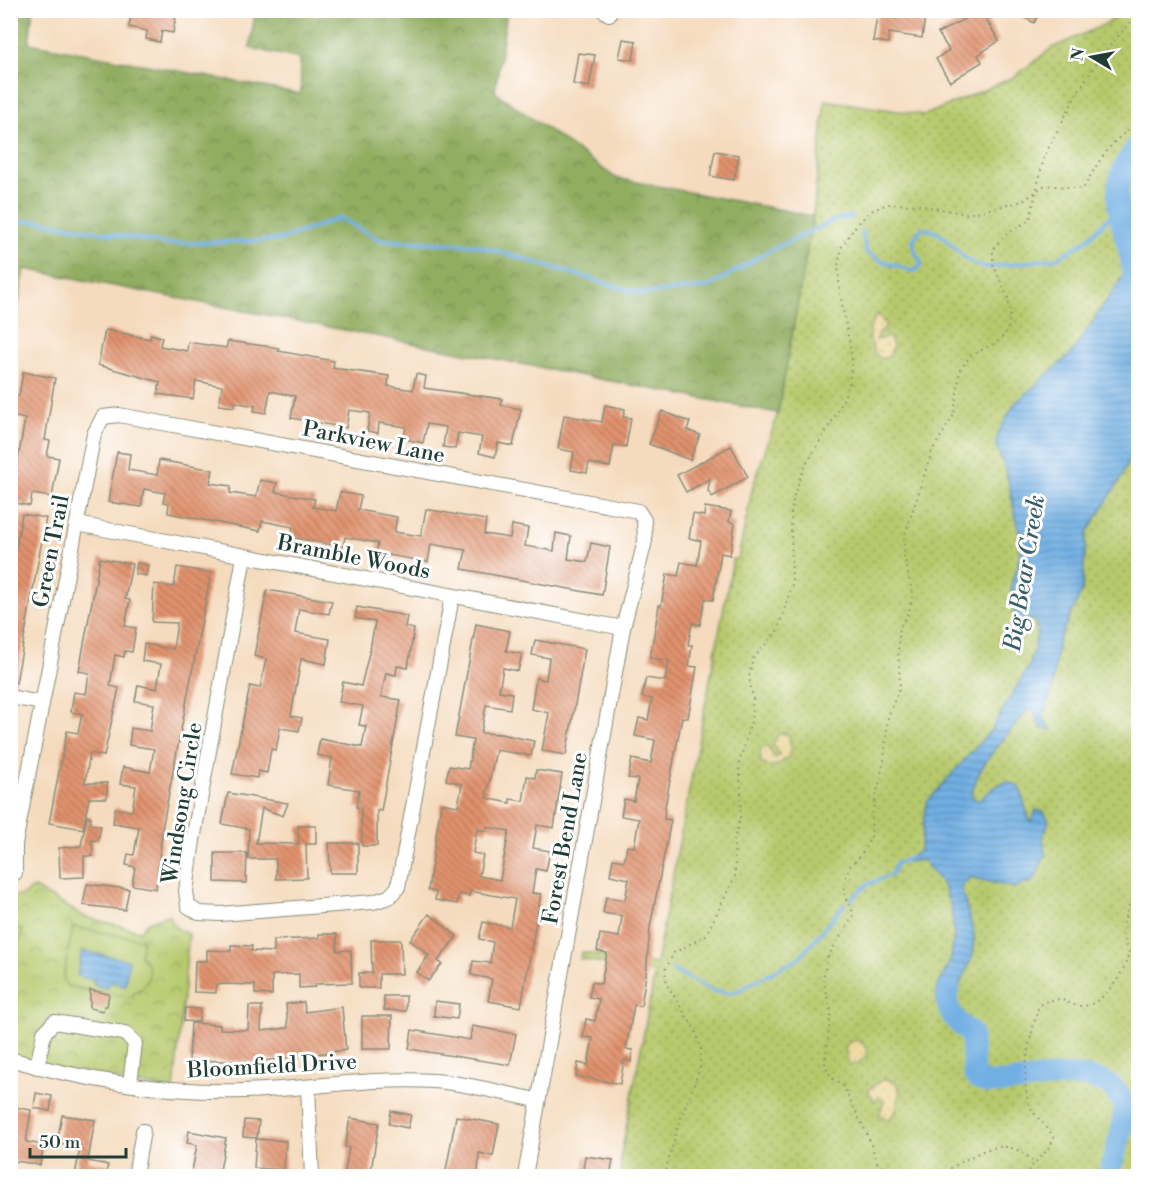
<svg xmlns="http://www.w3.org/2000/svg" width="1149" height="1187" font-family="'Libre Bodoni',serif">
  <defs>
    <pattern id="grass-dots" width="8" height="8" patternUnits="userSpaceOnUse" patternTransform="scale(1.5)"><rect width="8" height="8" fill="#b7c96c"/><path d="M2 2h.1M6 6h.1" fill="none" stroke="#94a45a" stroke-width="1.8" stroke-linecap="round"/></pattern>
    <pattern id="forest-crowns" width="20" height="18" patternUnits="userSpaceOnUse" patternTransform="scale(1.5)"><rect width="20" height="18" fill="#91ad60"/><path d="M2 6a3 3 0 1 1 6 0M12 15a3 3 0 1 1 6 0" fill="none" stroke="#768e50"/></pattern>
    <pattern id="sand-dots" width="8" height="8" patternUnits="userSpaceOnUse" patternTransform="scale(1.5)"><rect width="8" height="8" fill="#eeda9e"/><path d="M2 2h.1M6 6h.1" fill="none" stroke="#ccbc89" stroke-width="1.8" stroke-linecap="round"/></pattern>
    <pattern id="park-crowns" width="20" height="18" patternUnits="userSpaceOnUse" patternTransform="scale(1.5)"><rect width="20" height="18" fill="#b7c96c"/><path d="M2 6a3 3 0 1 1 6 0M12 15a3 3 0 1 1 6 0" fill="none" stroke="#94a45a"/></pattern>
    <pattern id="water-rules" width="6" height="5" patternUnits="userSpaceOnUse" patternTransform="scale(1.5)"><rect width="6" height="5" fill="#71afe3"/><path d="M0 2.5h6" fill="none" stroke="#5c90b9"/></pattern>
    <pattern id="building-back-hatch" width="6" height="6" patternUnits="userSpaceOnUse" patternTransform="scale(1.5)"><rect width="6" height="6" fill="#e1926d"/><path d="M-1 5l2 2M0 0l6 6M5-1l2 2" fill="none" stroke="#b6785a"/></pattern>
  </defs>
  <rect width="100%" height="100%" fill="#fff"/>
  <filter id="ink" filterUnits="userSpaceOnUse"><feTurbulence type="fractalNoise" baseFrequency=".0167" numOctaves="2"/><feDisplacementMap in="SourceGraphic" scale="12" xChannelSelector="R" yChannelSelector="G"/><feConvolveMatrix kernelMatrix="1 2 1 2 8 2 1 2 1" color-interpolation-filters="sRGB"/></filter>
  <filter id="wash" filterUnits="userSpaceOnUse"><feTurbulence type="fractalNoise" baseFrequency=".008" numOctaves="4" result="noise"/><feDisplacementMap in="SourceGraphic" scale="24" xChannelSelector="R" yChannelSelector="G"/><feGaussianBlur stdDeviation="1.35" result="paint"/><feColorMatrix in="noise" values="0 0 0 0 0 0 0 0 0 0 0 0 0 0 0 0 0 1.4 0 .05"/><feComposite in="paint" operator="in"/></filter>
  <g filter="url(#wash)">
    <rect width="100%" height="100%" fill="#f5dbbe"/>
    <polygon fill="url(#grass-dots)" stroke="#6b8350" stroke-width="1.5" points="1116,11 1138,11 1138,1176 621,1176 621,1155 655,973 580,959 581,952 656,964 733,559 738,559 753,486 778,413 813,216 825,100 925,115 1014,77 1052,48 1110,22"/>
    <polygon fill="url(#forest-crowns)" stroke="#58754a" stroke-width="1.5" points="11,10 33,11 29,43 301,94 300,59 250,48 255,11 507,11 495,92 616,178 813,216 778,413 25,269 11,344"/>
    <g fill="url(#sand-dots)" stroke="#868c69" stroke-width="1.5">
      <path d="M878,314L886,326L879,333L876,340L889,337L893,346L890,355L884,359L878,357C867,344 867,327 878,314Z"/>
      <path d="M785,733L789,735L791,749L788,757C781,765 770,769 761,762L760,751L767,746L775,758L778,757L780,755L773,742L779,734Z"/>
      <polygon points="857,1040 865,1046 867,1055 857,1064 849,1065 845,1048 848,1043"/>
      <polygon points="884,1079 895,1082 900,1089 896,1110 889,1120 879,1115 884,1101 879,1097 875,1101 868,1090"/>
    </g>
    <polygon fill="url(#park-crowns)" stroke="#6b8350" stroke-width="1.5" points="34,888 85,917 140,931 148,922 168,915 176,928 189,934 174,1091 11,1059 10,896 21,896"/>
    <g fill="#b7c96c" stroke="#6b8350" stroke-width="1.5">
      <polygon points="11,926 23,930 11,965 10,926"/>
      <path d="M73,927L143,940L140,956C154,967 151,986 134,992L133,998L67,986L63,978Z"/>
    </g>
    <g fill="url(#water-rules)" stroke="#48768c" stroke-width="1.5">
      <path d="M1138,267V436L1122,477L1087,533L1082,591L1058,642L1052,689L1043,717L1051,730L1041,728L1033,710L1027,711C1006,738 978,762 971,796L978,801L993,788L1007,781L1020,787L1029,820L1031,822L1036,810L1044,812L1049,821L1043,837L1045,855L1034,881L1015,888L970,877L961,888L974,933L973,955L957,991L958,1009L954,1019L943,1018L937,1003V988L951,959L954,935L951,907L943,885L923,860L907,862L908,859L920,850L926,803L992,729L1030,664L1038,631L1034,619L1019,626L1015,623L1011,584L1018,566L1021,542L1006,471L996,446L998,433L1015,403L1071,354L1123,276Z"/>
      <polygon points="82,951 129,960 125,985 109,982 107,988 94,985 94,980 77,976"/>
    </g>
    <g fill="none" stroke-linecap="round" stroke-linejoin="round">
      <g stroke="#71afe3" stroke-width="4">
        <polyline points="10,222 39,221 166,244 279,240 340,218 380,240 476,245 642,294 708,287 771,250 837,219 852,217"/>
        <path d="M862,231L866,252L879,260L914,271L922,264L915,252L913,240L921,229C950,227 958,268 989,267L1058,258L1087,240L1117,209"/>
        <polyline points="850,900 868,884 891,875 896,864 911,858"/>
        <polyline points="672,970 712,991 733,993 799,958 844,905"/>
      </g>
      <g stroke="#71afe3" stroke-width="22">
        <path d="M1130,300C1147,246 1089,203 1138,146"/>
        <path d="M949,990C943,1009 956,1023 971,1033C972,1041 973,1072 974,1074C984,1104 1107,1044 1123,1105C1127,1121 1113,1160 1108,1176"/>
      </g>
    </g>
    <g id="blocks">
      <g fill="url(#building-back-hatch)" fill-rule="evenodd">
        <polygon points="132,10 177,10 173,33 162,31 160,42 146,39 147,31 129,27"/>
        <polygon points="878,10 926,10 922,38 889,33 888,43 873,41"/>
        <polygon points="981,10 999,41 978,55 982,62 950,82 936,59 949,50 938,33"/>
        <polygon points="1011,10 1041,10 1034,23"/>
        <polygon points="623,39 636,41 633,60 619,58"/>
        <polygon points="578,53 595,55 589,87 573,84"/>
        <polygon points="715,151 739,155 734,180 710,176"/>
        <polygon points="105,330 150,339 151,334 162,337 160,346 187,351 188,342 226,348 228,341 279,348 278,351 334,361 333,368 389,376 388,386 413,390 416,374 426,376 424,388 502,399 501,405 521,409 513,446 498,443 495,457 479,453 482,437 458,433 455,449 443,447 446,427 427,424 423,443 404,439 406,427 379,423 378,433 367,431 370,413 349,410 346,428 291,418 295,396 270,391 266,413 254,411 255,406 235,402 234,407 219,405 222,386 196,381 193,399 158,394 160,382 98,365"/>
        <polygon points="23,372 55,378 45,440 50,441 47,456 59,458 52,497 32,494 30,506 10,502 10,470 16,471 25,419 10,416 10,395 19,396"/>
        <polygon points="605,405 625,409 623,417 631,418 626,447 614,445 610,467 589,463 587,473 571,470 574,452 558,449 564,415 602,422"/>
        <polygon points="662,411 690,422 687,430 700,435 690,460 649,444"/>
        <polygon points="731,446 748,477 712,497 708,491 710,479 686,492 677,475"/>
        <polygon points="117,452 130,454 128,470 157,475 159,460 213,470 210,483 231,486 230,493 256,497 260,480 277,483 275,492 315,499 313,507 336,511 340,492 361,496 358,510 397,517 394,532 421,536 426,509 486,520 484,534 510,538 512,525 528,528 525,546 554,551 556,533 571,536 568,559 587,562 591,543 610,547 602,595 462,569 466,550 431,544 428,562 376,553 378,543 345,537 343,547 291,537 293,527 262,521 260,531 168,513 169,503 163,502 165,493 144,489 141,507 108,502"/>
        <polygon points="705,507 731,511 729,522 735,523 730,555 721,553 713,600 705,599 700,625 692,623 688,645 692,645 689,666 697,667 688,718 682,717 665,807 664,819 671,820 650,927 646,975 641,1006 634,1005 626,1049 633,1050 631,1062 624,1060 620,1084 576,1076 578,1063 588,1065 593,1038 583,1037 586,1019 595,1021 599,999 589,997 592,982 601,984 607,953 597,951 600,934 619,937 622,916 603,913 606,897 625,900 629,879 610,875 613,859 624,861 627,846 634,847 639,819 621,816 624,799 634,801 638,779 628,778 632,759 651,763 655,740 635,736 639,718 648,720 652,699 642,697 646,678 665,681 669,661 650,658 659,605 661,606 667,574 678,576 681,562 697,565 701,541 689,538 693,514 704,516"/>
        <polygon points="22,514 46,518 16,683 10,682 10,559 14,559"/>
        <polygon points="100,558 132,564 125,599 130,600 125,626 136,628 132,652 125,651 124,657 115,655 110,686 119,688 104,756 90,753 85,783 107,783 107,798 89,798 83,829 49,823 67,731 78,733 82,714 71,712 74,692 86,694 89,673 79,671"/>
        <polygon points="137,563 148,565 146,576 135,574"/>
        <polygon points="177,567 211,573 163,824 156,889 132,885 135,867 126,865 128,854 134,855 139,827 113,823 115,808 132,811 136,786 120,784 123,767 150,772 154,749 129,745 131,728 150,731 154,704 135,701 138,685 157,689 161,664 142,661 144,644 173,649 177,623 152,622 154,584 174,587"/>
        <polygon points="267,590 332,601 329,614 299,609 295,633 330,639 326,664 301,659 291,716 302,718 299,731 280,728 276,750 271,749 267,773 258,771 257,778 232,774 250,686 260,688 266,659 254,656"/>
        <polygon points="357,607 407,616 405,627 414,629 408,668 397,666 396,675 386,673 381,697 401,700 381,811 377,810 377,846 362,846 361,808 356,807 359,790 328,785 332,758 317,755 320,739 362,747 366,726 359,725 363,706 339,702 343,682 361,686 370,649 375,622 355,618"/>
        <path d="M476,624L510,631L506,651L522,654L518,671L503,668L499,691L512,693L510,709L486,705L481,733L501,734L534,741L531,756L496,750L486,798L510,803V799L523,801L527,776L535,778L536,770L562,774L554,828L537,825L533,848L550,851L546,871L536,869L532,893L541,894L521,1007L488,1001L492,979L471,975L473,961L490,963L493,942L479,939L483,922L510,927L515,899L470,891L469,896L459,894L457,904L435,900L436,892L428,890L441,803L458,806L462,784L446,780L449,766L468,769L473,740L455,737ZM487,827L509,831L500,880L479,876L483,855L473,853L477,829L486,831Z"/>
        <polygon points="535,640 585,649 566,755 542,751 549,713 531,709 536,678 546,680 549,658 532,655"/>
        <polygon points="228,793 288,803 283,816 262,808 256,843 299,844 298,826 316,826 316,844 306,844 307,878 276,879 276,859 248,859 249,829 222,824"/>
        <polygon points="87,816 91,817 91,824 101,826 98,841 92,840 93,856 84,856 84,877 60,878 59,848 81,846"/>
        <polygon points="329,843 358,843 358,873 330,873"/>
        <polygon points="215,853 247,853 246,883 215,882"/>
        <polygon points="87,884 129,889 125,910 83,905"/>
        <polygon points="429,914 457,936 438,961 442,964 428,981 417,972 429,955 410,940"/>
        <polygon points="319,934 337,934 337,951 351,950 352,983 315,984 315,987 299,988 299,974 272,975 272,995 255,994 255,985 225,984 216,985 216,993 194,992 195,961 207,961 207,950 231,951 231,945 252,946 251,951 274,952 274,940 319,938"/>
        <polygon points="371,940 401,940 402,974 379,974 379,988 359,988 359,973 372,973"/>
        <polygon points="90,990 109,994 107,1006 104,1006 103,1011 90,1008"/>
        <polygon points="384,996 406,996 406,1011 384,1010"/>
        <polygon points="435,1001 459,1004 457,1019 434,1016"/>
        <polygon points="304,1002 305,1012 342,1007 346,1050 256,1062 189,1060 191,1023 220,1025 220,1029 248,1030 249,1006 262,1006 261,1031 288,1028 286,1004"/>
        <polygon points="185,1008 200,1009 199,1022 184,1021"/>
        <polygon points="362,1016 392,1016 391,1049 362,1049"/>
        <polygon points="472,1026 516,1034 510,1065 409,1049 412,1030 470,1040"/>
        <polygon points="36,1093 52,1096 50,1111 34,1108"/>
        <polygon points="10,1106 31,1110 26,1142 44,1145 40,1165 10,1160"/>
        <polygon points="391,1111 411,1115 408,1128 389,1124"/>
        <polygon points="62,1115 95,1120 88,1161 108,1165 105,1176 75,1176 80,1147 57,1143"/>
        <polygon points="456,1116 499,1124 493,1156 479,1153 478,1176 445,1176"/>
        <polygon points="350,1118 379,1123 370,1176 344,1176 349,1148 345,1147"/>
        <polygon points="244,1120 259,1121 257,1138 243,1137"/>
        <polygon points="189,1131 226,1138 219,1176 191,1176 197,1145 187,1143"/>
        <polygon points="256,1139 286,1141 284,1170 254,1168"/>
        <polygon points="585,1156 613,1160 610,1176 582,1176"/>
      </g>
    </g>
  </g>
  <g filter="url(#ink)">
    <use href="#blocks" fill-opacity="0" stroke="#8a8c79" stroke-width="1.5"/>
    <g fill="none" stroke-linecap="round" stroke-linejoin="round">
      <defs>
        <g id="minor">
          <polyline points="603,10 609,14"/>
          <polyline points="77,524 623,628"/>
          <polyline points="244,557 193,840 186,891 188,906 199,913 220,914 373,902 389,897 398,887 452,597"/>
          <polyline points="10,697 41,703"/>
          <polyline points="15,873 15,844 94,434 103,417 119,415 638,511 644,520 645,541 623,628 525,1176"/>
          <path d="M10,1059C86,1081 165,1093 244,1091C308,1089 370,1077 434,1081C468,1083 504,1094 537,1100"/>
          <polyline points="37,1067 44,1033 54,1022 124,1033 135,1043 130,1084"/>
          <polyline points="308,1087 312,1176"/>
          <polyline points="135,1176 143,1131"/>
        </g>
      </defs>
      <use href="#minor" stroke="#8a8c79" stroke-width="16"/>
      <g stroke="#8a8c79" stroke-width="2" stroke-dasharray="1.5 4.5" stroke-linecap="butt">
        <path d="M1138,858C1137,867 1137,878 1135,887C1129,913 1115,925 1129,952L1138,956"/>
        <path d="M664,1176L678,1126L700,1069L701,1047L694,1028L667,985L665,970L674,953L706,935L735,877L734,839L740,819L741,792L739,764L751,721L753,698L749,677L753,659L778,630L792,585L791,514L794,494L805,466L838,411L849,385L852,357L840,293L838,266L842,246L855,227L869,212L887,204L918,205L968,214L1023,201L1045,185L1083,189C1098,162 1111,139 1138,124"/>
        <polyline points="890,1176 877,1162 868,1136 843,1086 831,1077 825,1064 831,1013 823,979 828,956 853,917 852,909 845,898 844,884 849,867 861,855 871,837 872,815 884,760 888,717 900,686 898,645 900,627 909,611 913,595 904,556 904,538 932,451 954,415 960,370 970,356 999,341 1008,330 1010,316 1008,298 993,264 993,249 1004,236 1030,219 1044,157 1077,93 1101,56 1138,14"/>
        <path d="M934,1176C969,1163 997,1127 1033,1161"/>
        <path d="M1025,1176C1033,1161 1048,1154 1054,1138C1048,1127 1036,1118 1031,1108C1018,1082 1031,1032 1039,1005C1067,991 1064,1007 1083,1006C1104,1005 1126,971 1129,952"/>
      </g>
      <use href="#minor" stroke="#fff" stroke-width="14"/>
    </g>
  </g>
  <g text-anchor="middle" stroke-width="6" stroke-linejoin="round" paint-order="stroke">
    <g font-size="22" fill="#1f3d34" stroke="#fff">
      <text transform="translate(374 441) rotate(11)" y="8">Parkview Lane</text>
      <text transform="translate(50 551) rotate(-79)" y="8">Green Trail</text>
      <text transform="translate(354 556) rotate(11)" y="8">Bramble Woods</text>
      <text transform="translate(181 803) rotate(-81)" y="8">Windsong Circle</text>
      <text transform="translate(564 838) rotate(-80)" y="8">Forest Bend Lane</text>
      <text transform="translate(272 1065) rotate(-3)" y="8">Bloomfield Drive</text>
    </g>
    <g font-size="24" font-style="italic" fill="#385f69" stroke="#fff">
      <text transform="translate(1024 573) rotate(-81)" y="8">Big Bear Creek</text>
    </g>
  </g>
  <rect width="1149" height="1187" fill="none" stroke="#fff" stroke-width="36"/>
  <g transform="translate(1092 57) rotate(280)" stroke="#ffffff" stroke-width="4.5" paint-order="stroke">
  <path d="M0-4.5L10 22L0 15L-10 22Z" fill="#1f3d34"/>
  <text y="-9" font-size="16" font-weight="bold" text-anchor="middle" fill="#1f3d34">N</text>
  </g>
  <path d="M30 1148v9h96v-9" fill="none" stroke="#1f3d34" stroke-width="3"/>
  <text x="39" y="1148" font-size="18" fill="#1f3d34" stroke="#ffffff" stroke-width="4.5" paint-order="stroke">50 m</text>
</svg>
